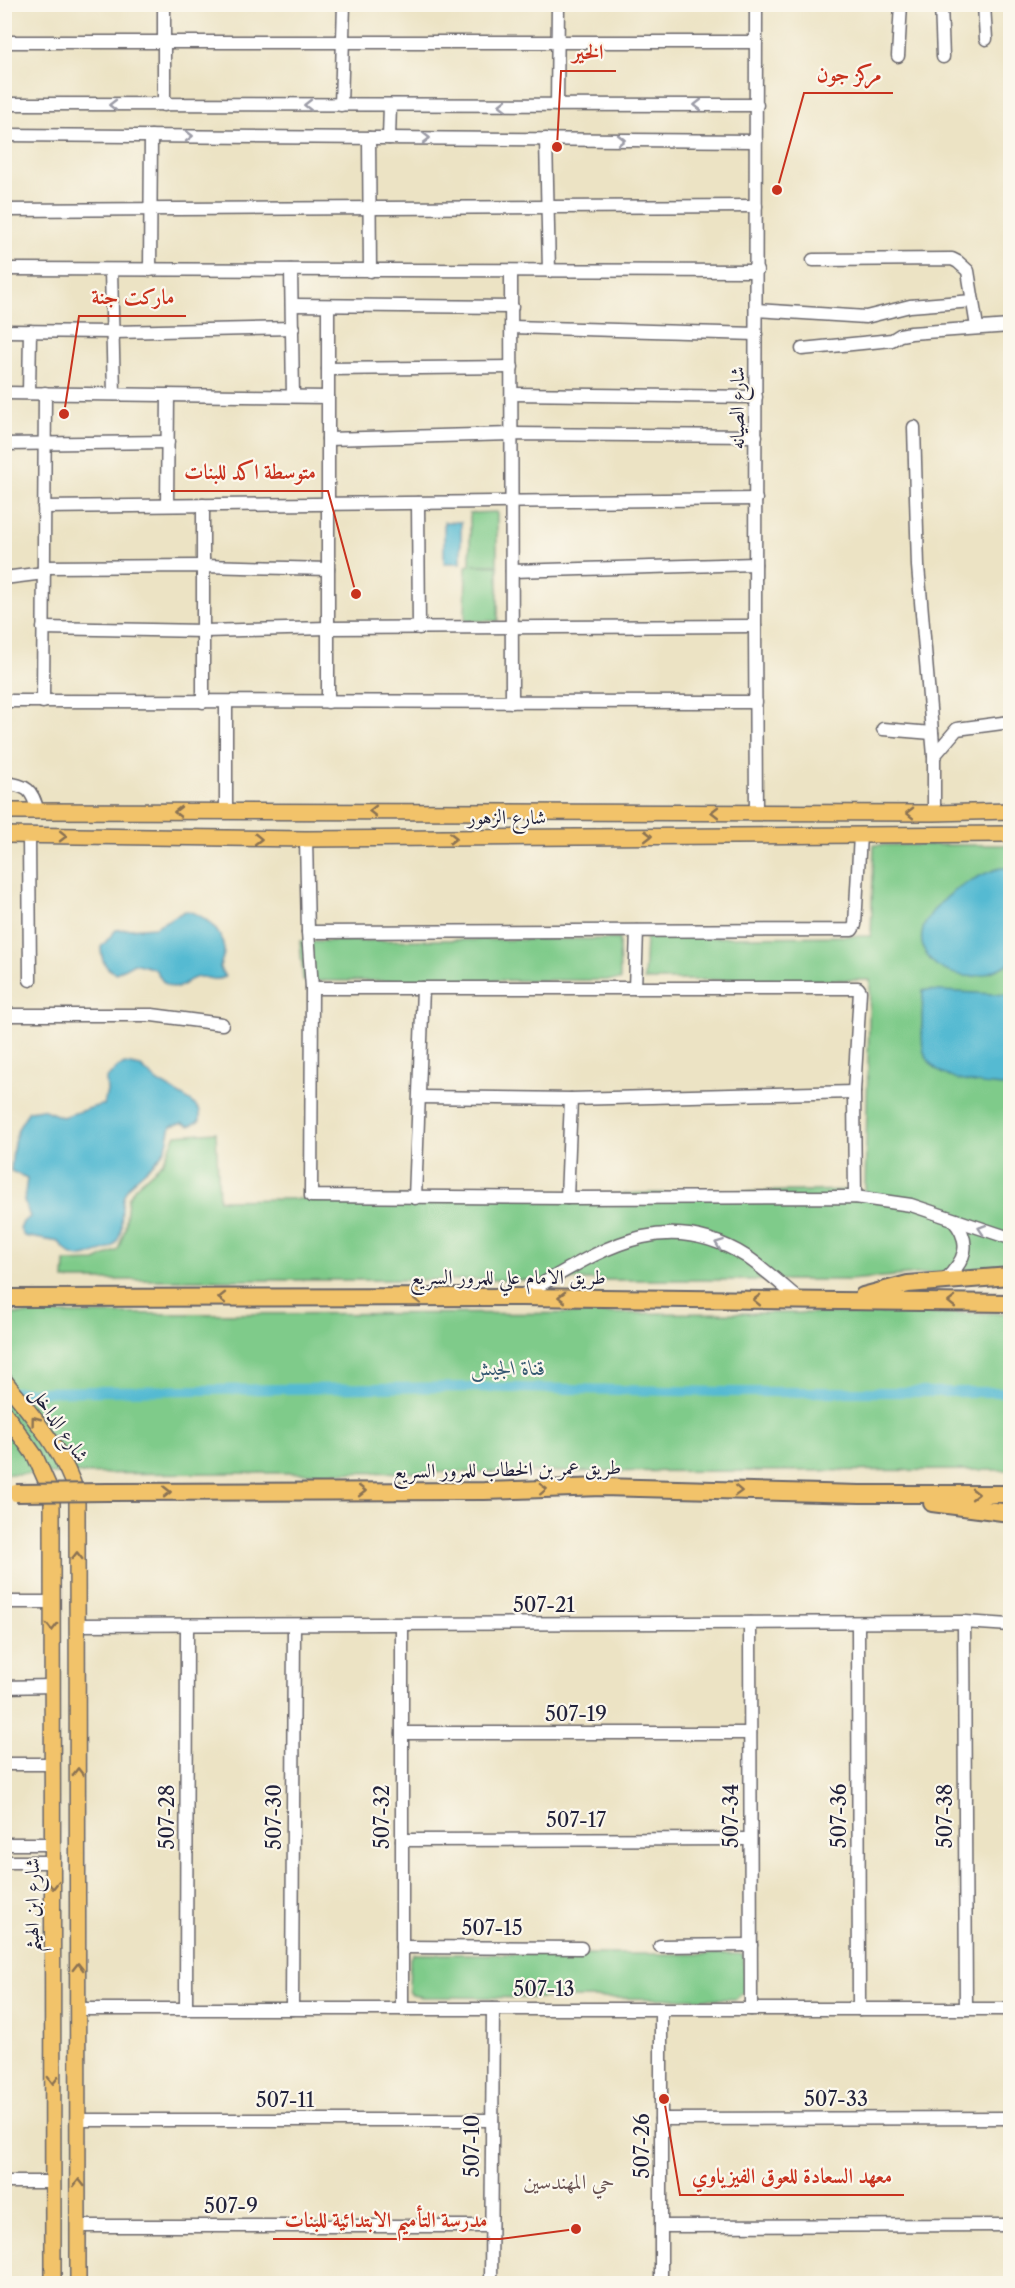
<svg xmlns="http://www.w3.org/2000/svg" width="1015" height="2288" font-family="'Libre Caslon Text',Amiri,serif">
  <rect width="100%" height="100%" fill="#fbf7ec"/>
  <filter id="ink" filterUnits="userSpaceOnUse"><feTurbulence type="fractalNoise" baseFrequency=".0167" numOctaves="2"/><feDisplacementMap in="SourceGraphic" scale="12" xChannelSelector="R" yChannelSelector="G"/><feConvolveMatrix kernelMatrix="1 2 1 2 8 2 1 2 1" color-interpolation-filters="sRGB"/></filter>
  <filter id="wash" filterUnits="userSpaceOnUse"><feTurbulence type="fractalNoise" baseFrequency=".008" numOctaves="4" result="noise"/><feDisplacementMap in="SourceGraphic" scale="24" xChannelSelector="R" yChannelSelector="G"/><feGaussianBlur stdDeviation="1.35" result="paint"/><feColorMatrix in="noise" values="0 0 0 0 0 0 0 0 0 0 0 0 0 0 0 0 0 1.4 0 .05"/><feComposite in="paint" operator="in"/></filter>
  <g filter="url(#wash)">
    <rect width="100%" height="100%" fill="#ece3c4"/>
    <g fill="#7fcb8a" stroke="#507662" stroke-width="1.5">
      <polygon points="497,512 497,565 473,565 498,566 498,621 465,621 466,566 470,565 470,513"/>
      <polygon points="874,845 1010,845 1010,1266 849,1280 64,1280 65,1262 95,1261 118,1250 125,1229 128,1199 135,1187 163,1162 176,1135 216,1132 219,1200 865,1190 870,980 644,980 646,938 871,936"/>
      <polygon points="619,939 620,980 303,981 300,941"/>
      <polygon points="1010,1313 1010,1470 5,1474 4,1314"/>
      <polygon points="414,1954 739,1954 743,1955 744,1958 745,1991 736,1999 423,1997 412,1995 409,1991 410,1958"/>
    </g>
    <g fill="#54bad2" stroke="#3b6e86" stroke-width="1.5">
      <polygon points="461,522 461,563 444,563 444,522"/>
      <path d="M1001,868H1010V963C1000,968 987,975 976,976C964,978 945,972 936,965C890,926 966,877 1001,868Z"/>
      <path d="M185,911C203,913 222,930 224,949C225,956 220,962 220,968L225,977C215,982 209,977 200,977C190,977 185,985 177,988C164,986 161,980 155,969L134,963L116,973C104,969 101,958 101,947L116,930L155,927Z"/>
      <path d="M923,990L1010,995V1087C980,1083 937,1085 924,1052C920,1042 923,1003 923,990Z"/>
      <path d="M125,1064L141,1067L158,1082L192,1102L200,1111V1120L190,1126L182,1123L171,1126C168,1135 169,1144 163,1152C153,1168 133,1176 125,1193C117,1209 128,1233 112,1247C107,1251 96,1252 90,1255C76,1261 67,1253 59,1242L24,1236L20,1229L23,1222L30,1217L24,1201L27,1178L11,1171C13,1146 13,1132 29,1111L42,1109L62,1117L100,1105H104L107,1091L106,1079L118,1067Z"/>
    </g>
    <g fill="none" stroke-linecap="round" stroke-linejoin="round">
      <polyline stroke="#54bad2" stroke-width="10" points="11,1392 469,1387 726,1392 1010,1392"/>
    </g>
  </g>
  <g filter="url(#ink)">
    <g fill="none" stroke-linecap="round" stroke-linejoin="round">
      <defs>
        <g id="minor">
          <polyline points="164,4 164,105"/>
          <polyline points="941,4 943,57"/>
          <polyline points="984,4 986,39"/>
          <polyline points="4,42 756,42"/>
          <polyline points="898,56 901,4"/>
          <polyline points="4,104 757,105"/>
          <polyline points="341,105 344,4"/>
          <polyline points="557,105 558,4"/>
          <polyline points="4,135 756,141"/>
          <polyline points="369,138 370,271"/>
          <polyline points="389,138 390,105"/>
          <polyline points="546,139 549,271"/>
          <polyline points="4,210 756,206"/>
          <polyline points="813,260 952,259 958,262 968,271 977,327"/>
          <polyline points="4,269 757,271"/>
          <polyline points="111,270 114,394"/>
          <polyline points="150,270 151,136"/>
          <polyline points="291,270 293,396"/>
          <polyline points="511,271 512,702"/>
          <polyline points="292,305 512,307"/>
          <polyline points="756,310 866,317 910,306 973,301"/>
          <polyline points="512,327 756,334"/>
          <polyline points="4,331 114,332 293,328"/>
          <polyline points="802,349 892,340 900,335 911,333 1010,326"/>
          <polyline points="328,369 512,367"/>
          <polyline points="4,393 328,397"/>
          <polyline points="29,393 30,331"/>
          <polyline points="512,394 756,397"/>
          <polyline points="914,427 918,566 934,756 934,813"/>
          <polyline points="328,439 512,434 756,436"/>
          <polyline points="4,444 168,442"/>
          <polyline points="418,503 419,628"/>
          <polyline points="167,505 168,395"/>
          <polyline points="44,507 756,499"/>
          <polyline points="44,567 203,566 328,569"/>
          <polyline points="512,571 755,564"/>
          <polyline points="4,578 44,573"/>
          <polyline points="43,628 204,631 328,628 755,626"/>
          <polyline points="4,701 756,702"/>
          <polyline points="43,702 45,393"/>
          <polyline points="203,702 203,505"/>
          <polyline points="328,702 328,306"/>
          <polyline points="883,729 932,733"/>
          <polyline points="934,756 957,729 1010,722"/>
          <path d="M4,783C28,786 32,789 38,812"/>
          <polyline points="226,811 226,702"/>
          <polyline points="756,812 755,626 756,4"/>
          <polyline points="29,835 30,980"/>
          <polyline points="306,839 308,932 312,988 311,1196 567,1198 855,1197 911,1205 1010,1238"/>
          <polyline points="308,932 852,930 855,925 860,835"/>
          <polyline points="312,988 858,988 860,991 854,1092 855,1197"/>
          <polyline points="635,988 637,931"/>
          <polyline points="4,1015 152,1015 222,1024"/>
          <polyline points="420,1097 571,1099 854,1092"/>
          <polyline points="415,1198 423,988"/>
          <polyline points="567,1198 571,1099"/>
          <path d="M945,1280C965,1261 973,1243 953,1220"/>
          <path d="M521,1296C596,1254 661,1203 747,1257C766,1270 783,1286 801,1301"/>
          <polyline points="4,1602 52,1602"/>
          <polyline points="964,1622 966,2009"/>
          <polyline points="750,1623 751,2009"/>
          <polyline points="858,1623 859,2009"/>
          <polyline points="77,1625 964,1622 1010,1625"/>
          <polyline points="402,1625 402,2009"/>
          <polyline points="4,1687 52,1686"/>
          <polyline points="402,1733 750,1733"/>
          <polyline points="4,1764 52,1764"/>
          <polyline points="402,1840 750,1839"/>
          <polyline points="4,1844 53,1844"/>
          <polyline points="4,1862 53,1862"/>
          <polyline points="660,1946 751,1945"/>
          <polyline points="402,1947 581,1948"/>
          <polyline points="78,2009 1010,2009"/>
          <polyline points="186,2009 187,1626"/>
          <polyline points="292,2009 294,1625"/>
          <polyline points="661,2009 661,2284"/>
          <polyline points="661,2119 1010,2118"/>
          <polyline points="79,2120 492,2120"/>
          <polyline points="4,2182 53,2182"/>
          <polyline points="79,2226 491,2226"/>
          <polyline points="661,2226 1010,2225"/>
          <polyline points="491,2284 493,2009"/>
        </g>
        <g id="major">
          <polyline points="4,811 934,813 1010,811"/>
          <polyline points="4,835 306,839 1010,834"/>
          <path d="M4,1380C32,1416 64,1451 77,1495L78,2284"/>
          <polyline points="4,1412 35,1456 52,1494 53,2284"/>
        </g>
        <g id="highway">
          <polyline points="863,1296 908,1284 1010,1276"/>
          <polyline points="4,1298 520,1297 1010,1303"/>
          <polyline points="108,1492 484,1491 602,1487 860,1494 1010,1494"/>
          <polyline points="932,1503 1010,1513"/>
        </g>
      </defs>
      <use href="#minor" stroke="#69666b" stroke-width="15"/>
      <use href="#major" stroke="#69666b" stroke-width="18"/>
      <use href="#highway" stroke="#69666b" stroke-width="20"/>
      <use href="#minor" stroke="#fff" stroke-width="12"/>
      <use href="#major" stroke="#f2c36a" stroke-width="15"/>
      <use href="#highway" stroke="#f2c36a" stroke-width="16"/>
      <defs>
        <polyline id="highway-bridge" points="16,1493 108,1492"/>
      </defs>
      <use href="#highway-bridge" stroke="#69666b" stroke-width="20" stroke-linecap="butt"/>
      <use href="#highway-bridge" stroke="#f2c36a" stroke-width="16"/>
    </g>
    <defs><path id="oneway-chevron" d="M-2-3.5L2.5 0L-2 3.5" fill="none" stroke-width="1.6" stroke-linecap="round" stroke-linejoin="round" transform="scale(1.5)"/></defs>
    <g stroke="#9c9ca7">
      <use href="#oneway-chevron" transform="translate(113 105) rotate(-180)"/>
      <use href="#oneway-chevron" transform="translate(308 105) rotate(-180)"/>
      <use href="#oneway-chevron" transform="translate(503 105) rotate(-180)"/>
      <use href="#oneway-chevron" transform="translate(698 105) rotate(-180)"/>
      <use href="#oneway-chevron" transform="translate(189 136)"/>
      <use href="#oneway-chevron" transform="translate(426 138)"/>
      <use href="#oneway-chevron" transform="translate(621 140)"/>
      <use href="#oneway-chevron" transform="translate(982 1229) rotate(-162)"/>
      <use href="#oneway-chevron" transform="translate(719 1244) rotate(-160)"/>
    </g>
    <g stroke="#8a7252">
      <use href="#oneway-chevron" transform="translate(373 811) rotate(-180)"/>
      <use href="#oneway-chevron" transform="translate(178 812) rotate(180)"/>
      <use href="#oneway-chevron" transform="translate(715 812) rotate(-180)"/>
      <use href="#oneway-chevron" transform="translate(910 813) rotate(-179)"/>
      <use href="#oneway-chevron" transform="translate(63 836) rotate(1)"/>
      <use href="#oneway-chevron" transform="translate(648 836)"/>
      <use href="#oneway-chevron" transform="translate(453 838)"/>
      <use href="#oneway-chevron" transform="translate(258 839) rotate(1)"/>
      <use href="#oneway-chevron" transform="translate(562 1297) rotate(-179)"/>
      <use href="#oneway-chevron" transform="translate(222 1298) rotate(180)"/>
      <use href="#oneway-chevron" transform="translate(417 1298) rotate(180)"/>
      <use href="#oneway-chevron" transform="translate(757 1300) rotate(-179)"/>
      <use href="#oneway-chevron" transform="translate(952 1302) rotate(-179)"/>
      <use href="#oneway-chevron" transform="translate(35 1420) rotate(-127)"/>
      <use href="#oneway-chevron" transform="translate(543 1489) rotate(-2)"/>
      <use href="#oneway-chevron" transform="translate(362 1491)"/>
      <use href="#oneway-chevron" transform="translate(738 1491) rotate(2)"/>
      <use href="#oneway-chevron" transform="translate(167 1492)"/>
      <use href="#oneway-chevron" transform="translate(975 1494)"/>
      <use href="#oneway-chevron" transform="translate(77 1556) rotate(-90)"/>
      <use href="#oneway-chevron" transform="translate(52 1627) rotate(90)"/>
      <use href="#oneway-chevron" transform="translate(78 1772) rotate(-90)"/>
      <use href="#oneway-chevron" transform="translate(53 1885) rotate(90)"/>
      <use href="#oneway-chevron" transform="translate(78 1967) rotate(-90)"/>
      <use href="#oneway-chevron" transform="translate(53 2080) rotate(90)"/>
      <use href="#oneway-chevron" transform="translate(79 2183) rotate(-90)"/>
    </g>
  </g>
  <g text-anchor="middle" stroke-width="4.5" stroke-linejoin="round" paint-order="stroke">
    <g font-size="20" fill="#22223b" stroke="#fbf7ec">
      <text transform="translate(737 408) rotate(-90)" y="7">شارع الصيانه</text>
      <text x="507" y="824">شارع الزهور</text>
      <text x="508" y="1284">طريق الامام علي للمرور السريع</text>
      <text transform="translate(60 1424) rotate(56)" y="7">شارع الداخل</text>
      <text transform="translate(507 1469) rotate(-1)" y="7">طريق عمر بن الخطاب للمرور السريع</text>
      <text x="544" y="1612">507-21</text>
      <text x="576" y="1721">507-19</text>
      <text transform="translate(731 1816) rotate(-90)" y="7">507-34</text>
      <text transform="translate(839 1816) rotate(-90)" y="7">507-36</text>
      <text transform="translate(945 1816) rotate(-90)" y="7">507-38</text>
      <text transform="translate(167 1817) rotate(-90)" y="7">507-28</text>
      <text transform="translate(274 1817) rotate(-90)" y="7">507-30</text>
      <text transform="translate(382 1817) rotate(-90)" y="7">507-32</text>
      <text x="576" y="1827">507-17</text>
      <text transform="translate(32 1905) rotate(-90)" y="7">شارع ابن الهيثم</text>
      <text x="492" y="1935">507-15</text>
      <text x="544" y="1996">507-13</text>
      <text x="836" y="2106">507-33</text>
      <text x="285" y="2107">507-11</text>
      <text transform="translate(472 2146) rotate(-90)" y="7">507-10</text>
      <text transform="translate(642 2146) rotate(-90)" y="7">507-26</text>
      <text x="231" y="2213">507-9</text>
    </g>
    <g font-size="21" font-style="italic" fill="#345770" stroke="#fbf7ec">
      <text x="508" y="1375">قناة الجيش</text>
    </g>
    <g font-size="21" fill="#695352" stroke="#fbf7ec">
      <text x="569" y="2189">حي المهندسين</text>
    </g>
  </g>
  <path fill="none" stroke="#c8321e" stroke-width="2" d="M557 147L561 71H616M777 190L804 93H893M64 414L79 316H186M356 594L328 491H171M664 2099L680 2195H904M576 2229L500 2239H273"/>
  <g fill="#c8321e" stroke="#fbf7ec" stroke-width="2">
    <circle cx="557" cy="147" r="6"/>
    <circle cx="777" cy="190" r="6"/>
    <circle cx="64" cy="414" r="6"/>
    <circle cx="356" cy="594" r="6"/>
    <circle cx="664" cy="2099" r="6"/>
    <circle cx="576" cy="2229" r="6"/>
  </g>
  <g font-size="21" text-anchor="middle" font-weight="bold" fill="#c8321e" stroke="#fbf7ec" stroke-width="4.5" stroke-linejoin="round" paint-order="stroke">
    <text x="588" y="59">الخير</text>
    <text x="849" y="81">مركز جون</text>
    <text x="133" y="304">ماركت جنة</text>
    <text x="250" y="479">متوسطة اكد للبنات</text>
    <text x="792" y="2183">معهد السعادة للعوق الفيزياوي</text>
    <text x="386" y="2227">مدرسة التأميم الابتدائية للبنات</text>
  </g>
  <rect width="1015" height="2288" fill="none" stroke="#fbf7ec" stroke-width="24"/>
</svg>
